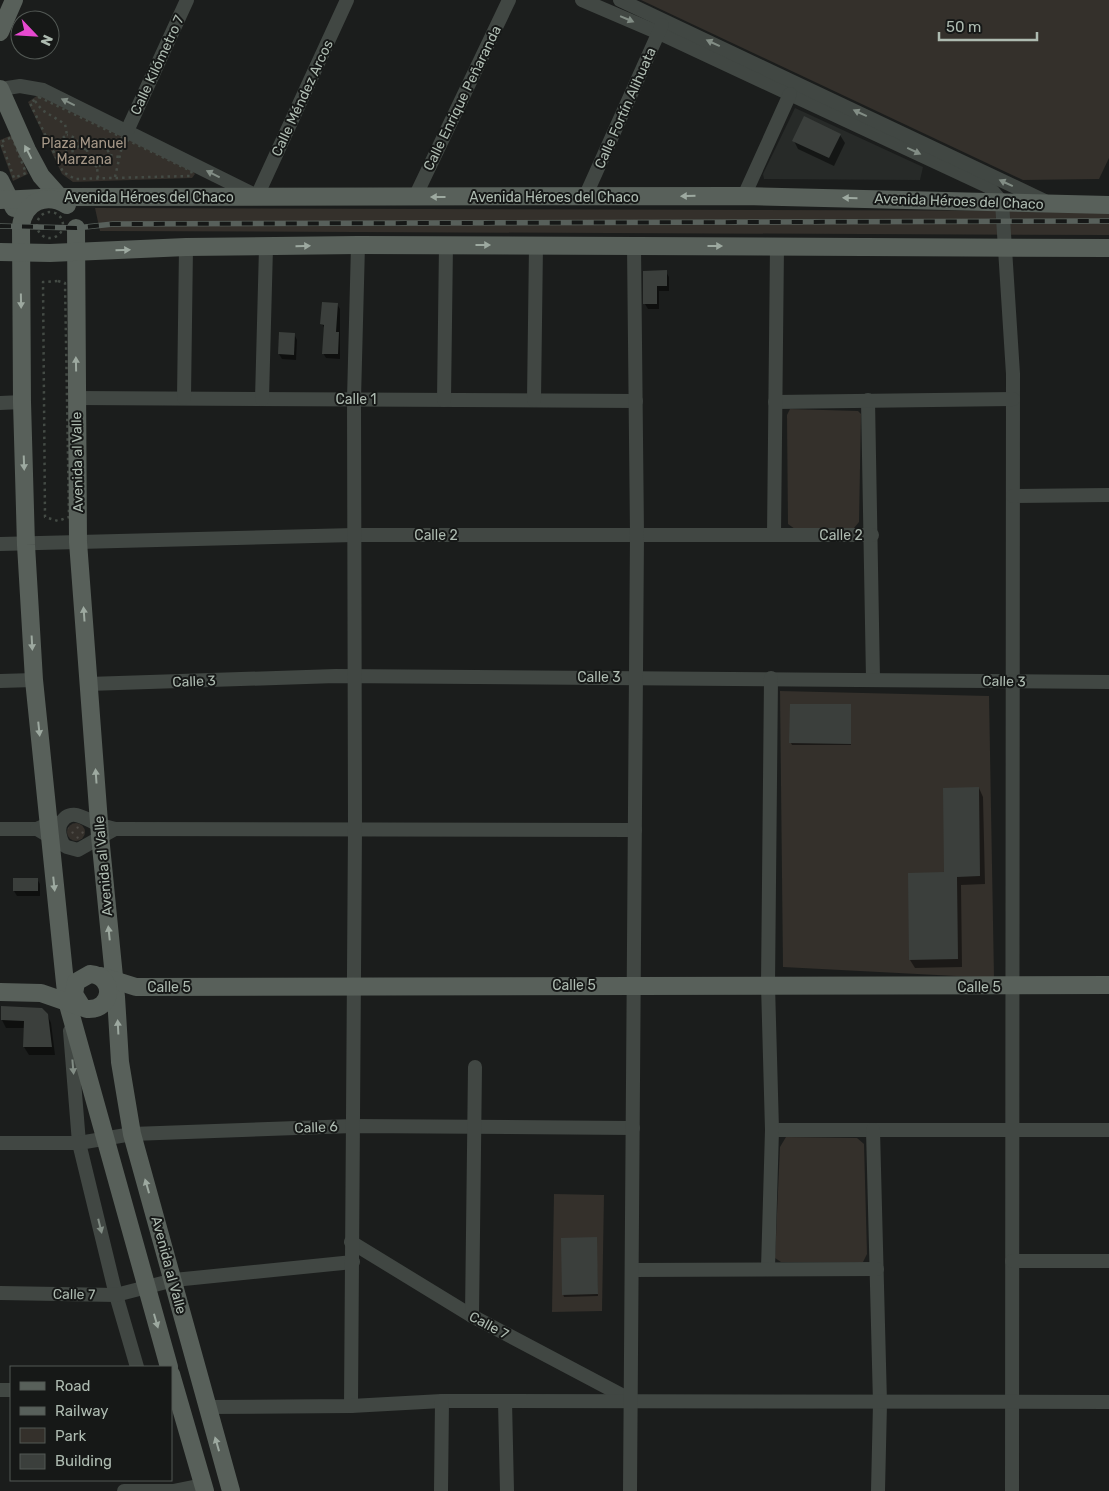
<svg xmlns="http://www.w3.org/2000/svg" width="1109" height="1491" font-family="Rubik,sans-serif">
  <defs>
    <pattern id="grass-dots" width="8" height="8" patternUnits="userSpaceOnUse" patternTransform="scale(1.25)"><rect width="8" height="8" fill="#34302b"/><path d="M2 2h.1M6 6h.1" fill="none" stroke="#4f4c47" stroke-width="1.8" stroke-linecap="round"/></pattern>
  </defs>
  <rect width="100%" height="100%" fill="#1b1d1c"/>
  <polygon fill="#272a28" points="795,108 923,167 920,180 764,179 763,174"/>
  <circle fill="url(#grass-dots)" cx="76" cy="832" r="9"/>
  <g fill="#34302b">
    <polygon points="641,0 1109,0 1109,158 1099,179 1023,180"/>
    <polygon points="38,95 193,171 195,174 192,178 73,182 62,174 28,102"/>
    <polygon points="12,135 28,174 13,181 0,145 0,140"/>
    <polygon points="95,208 1109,211 1109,235 100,231"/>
    <polygon points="790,409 858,411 861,414 859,522 854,528 795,529 788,524 787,415"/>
    <polygon points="780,691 989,696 994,978 783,967"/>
    <polygon points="786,1137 857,1138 864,1144 867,1254 863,1262 781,1262 775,1258 780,1147"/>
    <polygon points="554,1194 604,1195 602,1311 552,1312"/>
  </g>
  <g fill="#0007">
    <polygon points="840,135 845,143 834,166 798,149 794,141"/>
    <polygon points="666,272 669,277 669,291 659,291 659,309 648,309 645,304"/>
    <polygon points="337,304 340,309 340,359 326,358 323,353 325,329 322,324"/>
    <polygon points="280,334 294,334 297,340 296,360 282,359 279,354"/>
    <polygon points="850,706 851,745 792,745 791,743"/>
    <polygon points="979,788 983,797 985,884 961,885 962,967 915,968 910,960"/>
    <polygon points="37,879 40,884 40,896 17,896 14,891"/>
    <polygon points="47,1014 51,1023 55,1055 29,1055 24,1047 25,1028 6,1028 2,1020"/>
    <polygon points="596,1238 598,1296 564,1297 563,1294"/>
  </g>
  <g fill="#3b3f3c">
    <polygon points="804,116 841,134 829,158 792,141"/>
    <polygon points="667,270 667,286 657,286 657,304 643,304 643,271"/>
    <polygon points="322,302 338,303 336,332 339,332 338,354 322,354 324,325 320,324"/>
    <polygon points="279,332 295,333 294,355 278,354"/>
    <polygon points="790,704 851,704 851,744 789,743"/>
    <polygon points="979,787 980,876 957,877 958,959 909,960 908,873 944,872 943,788"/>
    <rect x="13" y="878" width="25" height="13"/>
    <polygon points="1,1006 42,1008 48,1014 52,1047 23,1047 24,1021 1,1020"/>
    <polygon points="597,1237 598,1294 562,1295 561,1238"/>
  </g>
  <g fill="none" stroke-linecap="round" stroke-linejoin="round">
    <g stroke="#444b45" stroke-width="2.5" stroke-dasharray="2.5 4" stroke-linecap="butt">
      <polygon points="39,97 191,171 192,174 190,176 75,179 63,172 30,103"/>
      <polyline points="35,101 42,110 65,124 67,135 61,139 60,147 53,152"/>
      <polygon points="12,137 26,173 14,178 1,142"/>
      <polyline points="78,146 87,150"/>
      <polyline points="60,147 67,152 74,151 78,146 76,138 67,135"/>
      <polyline points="110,155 119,157"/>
      <polyline points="97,167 88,160 87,150 95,144 104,143"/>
      <polyline points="115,177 123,142"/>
      <polyline points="98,178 97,167 105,163 110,155 104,143 105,135"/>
      <circle cx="50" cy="225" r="13"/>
      <polygon points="58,281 65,283 69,517 58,521 45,517 43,282"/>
    </g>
    <g stroke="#414743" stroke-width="14">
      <polyline points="582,0 659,33 989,187 1002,202 1013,374 1012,1491"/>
      <polyline points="620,0 1047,202"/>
      <polyline points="0,89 20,86 43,90 257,196 347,0"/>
      <polyline points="127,131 187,0"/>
      <polyline points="744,196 790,94"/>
      <polyline points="415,197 509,0"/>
      <polyline points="585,197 662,25"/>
      <polyline points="76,398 636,401"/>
      <polyline points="184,398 186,247"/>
      <polyline points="262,399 266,247"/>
      <polyline points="444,400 446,244"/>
      <polyline points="534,400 536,245"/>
      <polyline points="868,400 873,679"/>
      <polyline points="775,402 1013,399"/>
      <polyline points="0,403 22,402"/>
      <polyline points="1013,496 1109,495"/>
      <polyline points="774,535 777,246"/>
      <polyline points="0,544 354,535 872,535"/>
      <polyline points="0,681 34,680"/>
      <polyline points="88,684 336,676 1109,682"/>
      <polyline points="0,829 37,829 46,825"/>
      <path d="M37,829L67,847L78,850L115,829C109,827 103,826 97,824C84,818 69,806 60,825C58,832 60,838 63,844"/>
      <polyline points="115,829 635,830"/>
      <polyline points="70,1031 79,1143 116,1295 137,1367"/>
      <polyline points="772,1130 1109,1130"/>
      <polyline points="873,1130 880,1403 878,1491"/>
      <polyline points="0,1143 79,1143 132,1134 353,1126 633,1128"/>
      <polyline points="351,1242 472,1316 629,1399"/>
      <polyline points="1012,1261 1109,1261"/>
      <polyline points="768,1268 772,1130 768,985 771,678"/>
      <polyline points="632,1270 877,1269"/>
      <polyline points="0,1293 116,1295 174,1280 353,1262"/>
      <polyline points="472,1316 475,1067"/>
      <polyline points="0,1390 11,1390"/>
      <polyline points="505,1401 507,1491"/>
      <polyline points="351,1406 355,828 354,399 358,245"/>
      <polyline points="206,1407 351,1406 442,1401 1109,1402"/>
      <polyline points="124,1491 173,1491 203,1485"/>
      <polyline points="441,1491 442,1401"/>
      <polyline points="630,1491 637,535 634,246"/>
    </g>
    <g stroke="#58605a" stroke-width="18">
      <polyline points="0,32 14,0"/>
      <polyline points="0,89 27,150 41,176 66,204"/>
      <polyline points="0,180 14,208"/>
      <polyline points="0,200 61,197 744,196 1109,205"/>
      <path d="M67,205C46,192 24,202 21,226L22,402L26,545L34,680L65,983L67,1001L169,1367"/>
      <polyline points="76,228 78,542 100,836 116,997 120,1062 132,1134 231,1491"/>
      <polyline points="0,252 50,253 186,247 358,245 1109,248"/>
      <polyline points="101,976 136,987 1109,985"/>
      <path d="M0,992L41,993L87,1009C113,1011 116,976 90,974L76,982L74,994L82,1007"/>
      <polyline points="171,1374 205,1491"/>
    </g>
    <defs>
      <polyline id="rail" points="0,226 76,228 113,224 1109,221"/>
    </defs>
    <use href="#rail" stroke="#58605b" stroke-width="5.5"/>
    <use href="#rail" stroke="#161817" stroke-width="4" stroke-dasharray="11" stroke-linecap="butt"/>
  </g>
  <defs><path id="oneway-solid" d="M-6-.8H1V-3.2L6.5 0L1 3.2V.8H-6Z" transform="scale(1.25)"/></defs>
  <g fill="#828d85">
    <use href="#oneway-solid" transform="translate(627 19) rotate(23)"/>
    <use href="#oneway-solid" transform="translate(713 43) rotate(-155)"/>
    <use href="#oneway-solid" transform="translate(68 102) rotate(-154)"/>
    <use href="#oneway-solid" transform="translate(860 113) rotate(-155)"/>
    <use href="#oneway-solid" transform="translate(914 151) rotate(25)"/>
    <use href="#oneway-solid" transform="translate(213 174) rotate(-153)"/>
    <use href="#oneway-solid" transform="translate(1006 183) rotate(-155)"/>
    <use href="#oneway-solid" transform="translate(73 1067) rotate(85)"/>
    <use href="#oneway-solid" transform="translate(100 1226) rotate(76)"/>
  </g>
  <g fill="#9da9a0">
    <use href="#oneway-solid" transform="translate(28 152) rotate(-117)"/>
    <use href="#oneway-solid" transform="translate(688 196) rotate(179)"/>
    <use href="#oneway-solid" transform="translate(438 197) rotate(-180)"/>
    <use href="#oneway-solid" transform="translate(850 198) rotate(-179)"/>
    <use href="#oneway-solid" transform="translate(483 245)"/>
    <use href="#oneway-solid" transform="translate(303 246) rotate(-2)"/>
    <use href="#oneway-solid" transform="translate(715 246)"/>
    <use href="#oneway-solid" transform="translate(123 250) rotate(-2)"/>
    <use href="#oneway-solid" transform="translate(21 301) rotate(89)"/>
    <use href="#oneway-solid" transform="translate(76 364) rotate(-91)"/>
    <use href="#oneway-solid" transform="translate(24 463) rotate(88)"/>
    <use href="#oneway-solid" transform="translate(84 614) rotate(-94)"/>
    <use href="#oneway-solid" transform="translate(32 643) rotate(87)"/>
    <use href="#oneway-solid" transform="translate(39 729) rotate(84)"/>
    <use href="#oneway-solid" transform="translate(96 776) rotate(-94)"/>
    <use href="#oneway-solid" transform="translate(54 884) rotate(84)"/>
    <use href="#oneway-solid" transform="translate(109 933) rotate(-96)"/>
    <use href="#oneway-solid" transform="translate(118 1027) rotate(-93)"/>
    <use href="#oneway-solid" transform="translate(147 1186) rotate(-106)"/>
    <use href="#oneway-solid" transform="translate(156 1321) rotate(74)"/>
    <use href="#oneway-solid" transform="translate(217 1444) rotate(-106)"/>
  </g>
  <g text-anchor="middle" stroke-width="4" stroke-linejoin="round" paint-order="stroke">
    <g font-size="14" fill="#aebbb1" stroke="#161817">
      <text transform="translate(157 65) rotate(-65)" y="5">Calle Kilómetro 7</text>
      <text transform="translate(302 98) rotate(-65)" y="5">Calle Méndez Arcos</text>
      <text transform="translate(462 98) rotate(-64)" y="5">Calle Enrique Peñaranda</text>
      <text transform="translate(625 108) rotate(-66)" y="5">Calle Fortín Alihuata</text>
      <text x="149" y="202">Avenida Héroes del Chaco</text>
      <text x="554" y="202">Avenida Héroes del Chaco</text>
      <text transform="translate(959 201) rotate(2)" y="5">Avenida Héroes del Chaco</text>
      <text x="356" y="404">Calle 1</text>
      <text transform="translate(77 462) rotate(-91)" y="5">Avenida al Valle</text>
      <text x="436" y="540">Calle 2</text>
      <text x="841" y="540">Calle 2</text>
      <text x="599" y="682">Calle 3</text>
      <text transform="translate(194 681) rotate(-2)" y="5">Calle 3</text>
      <text transform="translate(1004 681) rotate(1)" y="5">Calle 3</text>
      <text transform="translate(103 866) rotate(-95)" y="5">Avenida al Valle</text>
      <text x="574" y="990">Calle 5</text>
      <text x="169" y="992">Calle 5</text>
      <text x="979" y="992">Calle 5</text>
      <text transform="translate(316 1127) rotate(-2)" y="5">Calle 6</text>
      <text transform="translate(169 1265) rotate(75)" y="5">Avenida al Valle</text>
      <text transform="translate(74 1294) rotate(1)" y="5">Calle 7</text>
      <text transform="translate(489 1325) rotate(28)" y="5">Calle 7</text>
    </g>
    <g font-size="14" fill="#a59787" stroke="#161817">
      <text x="84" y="148">Plaza Manuel<tspan x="84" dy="16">Marzana</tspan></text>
    </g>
  </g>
  <rect x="10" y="1366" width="162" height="115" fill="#161817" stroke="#535955"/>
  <rect x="20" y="1382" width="25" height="8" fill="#58605a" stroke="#535955"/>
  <text x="55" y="1391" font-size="15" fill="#aebbb1">Road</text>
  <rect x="20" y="1407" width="25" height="8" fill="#58605b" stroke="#535955"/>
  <text x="55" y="1416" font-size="15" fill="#aebbb1">Railway</text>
  <rect x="20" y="1428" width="25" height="15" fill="#34302b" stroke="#535955"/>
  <text x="55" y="1441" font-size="15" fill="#aebbb1">Park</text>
  <rect x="20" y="1454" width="25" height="15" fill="#3b3f3c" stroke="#535955"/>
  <text x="55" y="1466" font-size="15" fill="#aebbb1">Building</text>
  <g transform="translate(35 35) rotate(115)"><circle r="24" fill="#161817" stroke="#535955"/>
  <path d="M0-4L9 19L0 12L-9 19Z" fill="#e749d0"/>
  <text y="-8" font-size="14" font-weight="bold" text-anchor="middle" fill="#aebbb1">N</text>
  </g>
  <path d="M939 32v8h98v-8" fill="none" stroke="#aebbb1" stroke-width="2.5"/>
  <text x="946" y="32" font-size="15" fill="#aebbb1" stroke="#161817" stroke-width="4" paint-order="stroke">50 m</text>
</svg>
